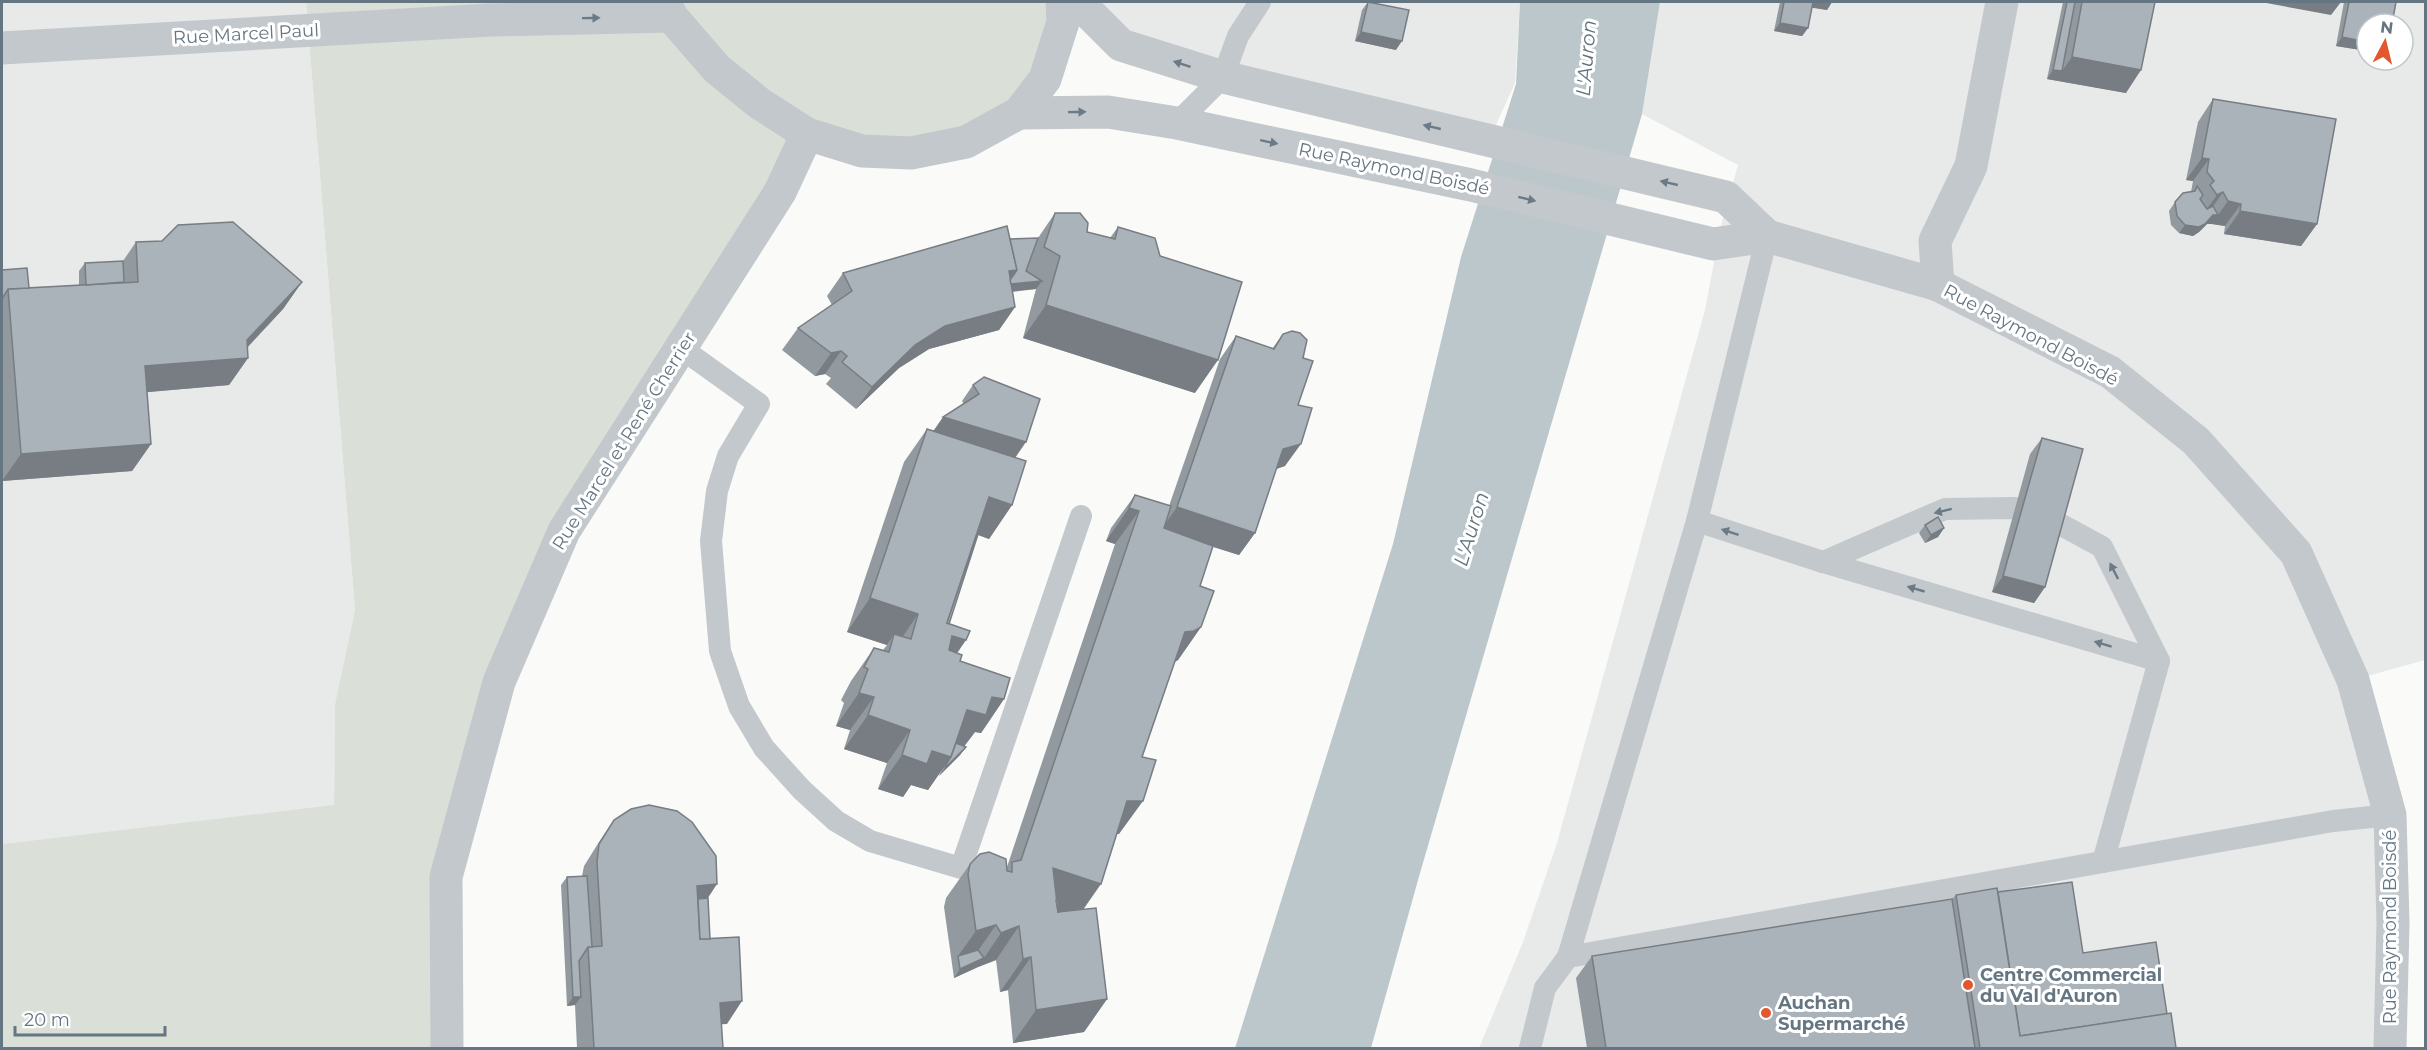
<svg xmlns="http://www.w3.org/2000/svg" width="2427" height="1050" font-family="Montserrat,sans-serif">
  <rect width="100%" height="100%" fill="#fafaf8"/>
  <g fill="#e8e9e9" fill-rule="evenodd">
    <polygon points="2,2 306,2 355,610 335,704 334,806 2,844"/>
    <polygon points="1078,2 1520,2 1515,83 1489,140 1121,45"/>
    <path d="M1660,2H2425V660L2353,680L2390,815V1048H1479L1523,942L1557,843L1705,310L1721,225L1738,165L1642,114ZM2367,24H2403V60H2367Z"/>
  </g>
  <polygon fill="#dadfd7" points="306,2 1062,2 1045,79 966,142 807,134 564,531 446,877 447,1048 2,1048 2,844 334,805 335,704 355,610"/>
  <polygon fill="#bbc7cb" points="1520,2 1660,2 1642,114 1420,873 1371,1048 1235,1048 1393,544 1461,257 1516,84"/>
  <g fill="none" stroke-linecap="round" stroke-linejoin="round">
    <g stroke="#c3c8cc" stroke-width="22">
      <polyline points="1177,123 1223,77 1238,36 1260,2"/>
      <polyline points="1767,236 1697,521 1568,957 2333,821 2390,815"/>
      <polyline points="681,348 759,404 728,456 717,491 711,541 720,651 739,706 764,748 802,790 836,821 870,841 961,868 1081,516"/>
      <polyline points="1697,521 1823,562 2159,661"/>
      <polyline points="1823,562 1945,509 2015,508 2056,522 2102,547 2159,661 2103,862"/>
      <polyline points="1530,1048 1545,988 1568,957"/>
    </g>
    <g stroke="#c3c8cc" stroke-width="33">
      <polyline points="665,2 671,16 717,69 759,103 807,134 862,151 911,153 966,142 1019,113 1045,79 1063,22 1062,2"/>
      <polyline points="1078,2 1121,45 1223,77 1726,197 1767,236"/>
      <polyline points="2,48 491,20 671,16"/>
      <polyline points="1019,113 1108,112 1177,123 1471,185 1713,244 1767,236 1938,285 2110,372 2196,441 2296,553 2353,680 2390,815 2393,923 2390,1048"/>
      <polyline points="1938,285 1935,241 1971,166 2002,2"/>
      <polyline points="447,1048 446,877 499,682 564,531 780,192 807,134"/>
    </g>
  </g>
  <g fill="#929a9f">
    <polygon points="1368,2 1396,50 1355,41 1362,10"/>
    <polygon points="1780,2 1832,2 1827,10 1812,7 1808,28 1802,36 1774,31"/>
    <polygon points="2063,2 2155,2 2126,93 2047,79"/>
    <polygon points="2344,2 2396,2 2367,24 2367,51 2336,46"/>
    <polygon points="2213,99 2317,224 2301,246 2224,234 2225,226 2212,224 2207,224 2199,232 2193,236 2179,233 2171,225 2169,211 2175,202 2191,192 2193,181 2186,180 2198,122"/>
    <polygon points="1055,213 1087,232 1110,238 1118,227 1195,393 1023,338 1036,289 1012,292 1015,307 999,330 929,349 899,368 856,409 826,384 831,378 825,374 815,376 782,350 798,328 832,305 827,296 843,273 1010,239 1038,238"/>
    <polygon points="136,242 302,282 283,309 248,347 248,358 229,385 147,392 151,444 132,471 2,481 2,270 29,288 79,285 79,271 85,263 123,261"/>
    <polygon points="1283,334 1303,358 1298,405 1285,466 1276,469 1255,533 1239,555 1213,547 1200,586 1201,627 1178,660 1174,662 1142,757 1119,834 1117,834 1083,909 1107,999 1084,1032 1013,1043 1008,990 1000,992 996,960 978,967 954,978 944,907 946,898 970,864 1007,867 1115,544 1106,541 1111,528 1135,495 1169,506 1220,359 1236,336 1272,349"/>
    <polygon points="973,385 1016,458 1012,505 989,539 978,535 949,624 960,661 1004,699 981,733 975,732 964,746 966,747 960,755 939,776 941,771 928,790 911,785 903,797 878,789 887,763 844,749 850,730 836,726 844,703 841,700 851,681 874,648 883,650 887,645 847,632 904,462 927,429 933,431 964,404 962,401"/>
    <polygon points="2042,438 2045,587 2034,603 1992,592 2030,454"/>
    <polygon points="1925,525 1944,528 1938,537 1925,543 1919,533"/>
    <polygon points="614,820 708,898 710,939 727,1024 721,1024 723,1048 577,1048 575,1005 567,1006 561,885 567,877 582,876 584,866 599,842"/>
    <polygon points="1998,892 2167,1014 2176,1048 1587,1048 1576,978 1592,956 1952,899 1956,895"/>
  </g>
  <g fill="#777d82">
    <polygon points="1811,2 1832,2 1827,10 1807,7"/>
    <polygon points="2261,2 2341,2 2331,15"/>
    <polygon points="1780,23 1808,28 1802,36 1774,31"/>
    <polygon points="1361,32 1402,41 1396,50 1355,41"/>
    <polygon points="2342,37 2367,42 2367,51 2336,46"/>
    <polygon points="2072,57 2141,70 2126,93 2047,79 2053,70 2062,71"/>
    <polygon points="2202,158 2209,159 2193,181 2186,180"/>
    <polygon points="2223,192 2207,215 2201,217 2217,195"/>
    <polygon points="2228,201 2241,204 2225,226 2212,224 2207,224 2199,232 2193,236 2179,233 2185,225 2213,215 2218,215"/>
    <polygon points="2240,211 2317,224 2301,246 2224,234"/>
    <polygon points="1017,270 1042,281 1036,289 993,293 1009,271"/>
    <polygon points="302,282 283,309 236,359 248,358 229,385 126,394 145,366 247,340"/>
    <polygon points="1046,305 1218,360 1195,393 1023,338"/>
    <polygon points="1015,307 999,330 929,349 899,368 856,409 872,387 915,345 945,326"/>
    <polygon points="841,351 825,374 815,376 831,353"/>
    <polygon points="943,417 1026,442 1015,458 932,433"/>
    <polygon points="151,444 132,471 2,481 21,454"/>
    <polygon points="1301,444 1285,466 1267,472 1283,449"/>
    <polygon points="989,497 1012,505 989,539 968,531"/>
    <polygon points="1177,507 1255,533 1239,555 1161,530"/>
    <polygon points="1129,508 1139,511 1115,544 1106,541"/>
    <polygon points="1944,528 1938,537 1925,543 1931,535"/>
    <polygon points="2003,576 2045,587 2034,603 1992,592"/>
    <polygon points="870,598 918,614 895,648 894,634 887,645 847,632"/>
    <polygon points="1201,627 1178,660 1170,665 1185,632"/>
    <polygon points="952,636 966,640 943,674"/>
    <polygon points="859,693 874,697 850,730 836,726"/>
    <polygon points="992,697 1004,699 981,733 975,732 963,748 953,746 967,710"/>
    <polygon points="868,715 910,730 887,763 844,749"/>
    <polygon points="966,747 960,755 939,776 945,768"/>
    <polygon points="932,751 951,757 928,790 911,785 903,797 878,789 902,755"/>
    <polygon points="1127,801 1143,801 1119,834 1104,834"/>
    <polygon points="1053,868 1101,884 1078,917 1036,903"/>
    <polygon points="717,884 702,907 688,908 697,886"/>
    <polygon points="996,925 973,958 958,956 976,931"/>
    <polygon points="1019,926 996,960 978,967 954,978 960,969 984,958 1001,933"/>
    <polygon points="1031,957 1008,990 1000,992 1023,959"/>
    <polygon points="573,997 581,997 575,1005 567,1006"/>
    <polygon points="1107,999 1084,1032 1013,1043 1036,1010"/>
    <polygon points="742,1001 727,1024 704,1025 720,1003"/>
  </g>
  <g fill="#aab3b9" stroke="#777d82" stroke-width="1.5">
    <polygon points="1368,2 1409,10 1402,41 1361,32"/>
    <polygon points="1784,2 1813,2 1808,28 1780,23"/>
    <polygon points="2067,2 2075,2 2062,71 2053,70"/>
    <polygon points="2082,2 2155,2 2141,70 2072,57"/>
    <polygon points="2349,2 2396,2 2392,24 2367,24 2367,42 2342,37"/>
    <polygon points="2213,99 2336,119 2317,224 2240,211 2241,204 2228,201 2223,192 2217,195 2210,185 2214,181 2207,172 2209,159 2202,158"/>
    <polygon points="2197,186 2203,195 2200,199 2207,209 2213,206 2218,215 2213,215 2205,224 2199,227 2185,225 2177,216 2175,202 2183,193 2195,191"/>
    <polygon points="1055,213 1080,213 1088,223 1087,232 1115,239 1118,227 1155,238 1160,256 1242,282 1218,360 1046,305 1060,256 1044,247"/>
    <polygon points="233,222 302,282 247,340 248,358 145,366 151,444 21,454 8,289 138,282 136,242 162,241 178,225"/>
    <polygon points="1007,226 1017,270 1009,271 1015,307 945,326 915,345 872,387 842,362 847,356 841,351 831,353 798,328 852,291 843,273"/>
    <polygon points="1038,238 1026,271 1042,281 1011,284 1010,280 1017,270 1010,239"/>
    <polygon points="123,261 124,282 86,285 85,263"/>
    <polygon points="27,268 29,288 8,289 2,299 2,270"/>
    <polygon points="1292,331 1300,333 1307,340 1303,358 1313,361 1298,405 1312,408 1301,444 1283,449 1255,533 1177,507 1236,336 1274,349 1283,334"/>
    <polygon points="984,377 1040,399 1026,442 943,417 979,394 973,385"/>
    <polygon points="927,429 1026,461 1012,505 989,497 947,623 970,631 966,640 952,636 949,650 962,655 960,661 1010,678 1004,699 992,697 986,715 967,710 951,757 932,751 927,764 902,755 910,730 868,715 874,697 859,693 868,669 864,667 874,648 889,652 894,634 911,639 918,614 870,598"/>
    <polygon points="2042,438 2083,449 2045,587 2003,576"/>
    <polygon points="1135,495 1171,506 1164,528 1213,546 1200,586 1214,591 1201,627 1194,631 1185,632 1142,757 1156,760 1143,801 1127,801 1101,884 1053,868 1058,912 1096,908 1107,999 1036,1010 1031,957 1023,959 1019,926 1001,933 996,925 976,931 968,874 970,864 980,854 989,852 1006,859 1007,871 1012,872 1012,862 1021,860 1139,511 1129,508"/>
    <polygon points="1938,517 1944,528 1931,535 1925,525"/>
    <polygon points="980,525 981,525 949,624 947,623"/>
    <polygon points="956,743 966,747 945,768 947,763 951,757"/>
    <polygon points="649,805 677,811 692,822 716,856 717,884 697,886 700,939 739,937 742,1001 720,1003 723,1048 594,1048 588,947 602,946 597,862 599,844 614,820 631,809"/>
    <polygon points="587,876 592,947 588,947 579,961 581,997 573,997 567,877"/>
    <polygon points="2072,882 2083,953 2156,942 2167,1014 2020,1036 1998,892"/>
    <polygon points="1997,888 2020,1036 2171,1013 2176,1048 1980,1048 1956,895"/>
    <polygon points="708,898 710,939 700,939 698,899"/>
    <polygon points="1952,899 1975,1048 1606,1048 1592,956"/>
    <polygon points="1056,900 1058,900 1059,912 1058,912"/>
    <polygon points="978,950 984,958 960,969 958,956"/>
  </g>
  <defs><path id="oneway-solid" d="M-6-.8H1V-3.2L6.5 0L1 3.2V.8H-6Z" transform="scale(1.5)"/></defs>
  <g fill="#6a7a87">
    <use href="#oneway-solid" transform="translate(591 18) rotate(-1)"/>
    <use href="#oneway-solid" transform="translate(1182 64) rotate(-162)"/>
    <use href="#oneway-solid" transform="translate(1077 112) rotate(-1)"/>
    <use href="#oneway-solid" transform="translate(1432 127) rotate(-167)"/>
    <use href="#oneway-solid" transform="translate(1269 142) rotate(12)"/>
    <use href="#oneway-solid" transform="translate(1669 183) rotate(-167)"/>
    <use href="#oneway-solid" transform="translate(1527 199) rotate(14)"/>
    <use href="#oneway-solid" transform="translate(1943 511) rotate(166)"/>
    <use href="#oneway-solid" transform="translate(1730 532) rotate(-162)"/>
    <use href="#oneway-solid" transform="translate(2114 571) rotate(-117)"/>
    <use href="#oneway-solid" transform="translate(1916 589) rotate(-164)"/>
    <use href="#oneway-solid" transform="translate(2103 644) rotate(-163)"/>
  </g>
  <g fill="#e4572e" stroke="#fff" stroke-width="2">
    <circle cx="1968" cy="985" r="6"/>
    <circle cx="1766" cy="1013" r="6"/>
  </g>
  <g text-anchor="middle" stroke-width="6" stroke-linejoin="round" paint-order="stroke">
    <g font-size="18" fill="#657683" stroke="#fff">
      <text transform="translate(246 34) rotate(-3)" y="6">Rue Marcel Paul</text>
      <text transform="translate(1394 169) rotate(12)" y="6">Rue Raymond Boisdé</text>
      <text transform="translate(2031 335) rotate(28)" y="6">Rue Raymond Boisdé</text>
      <text transform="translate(624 441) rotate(-58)" y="6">Rue Marcel et René Cherrier</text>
      <text transform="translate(2390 927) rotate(-90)" y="6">Rue Raymond Boisdé</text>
    </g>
    <g font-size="18" font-weight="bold" fill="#657683" stroke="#fff" text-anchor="start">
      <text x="1980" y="981">Centre Commercial<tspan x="1980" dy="21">du Val d'Auron</tspan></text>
      <text x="1778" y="1009">Auchan<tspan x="1778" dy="21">Supermarché</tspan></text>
    </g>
    <g font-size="20" font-style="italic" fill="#60757c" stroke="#fff">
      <text transform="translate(1586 58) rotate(-85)" y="7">L'Auron</text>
      <text transform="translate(1471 529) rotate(-73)" y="7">L'Auron</text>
    </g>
  </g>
  <rect width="2427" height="1050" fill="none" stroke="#657683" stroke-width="6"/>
  <g transform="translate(2385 42) rotate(7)"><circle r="28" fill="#ffffff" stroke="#c1c8cd" stroke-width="1.5"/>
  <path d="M0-4.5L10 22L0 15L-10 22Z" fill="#e4572e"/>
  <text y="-9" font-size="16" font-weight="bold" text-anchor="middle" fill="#657683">N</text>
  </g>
  <path d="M15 1026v9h150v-9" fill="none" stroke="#657683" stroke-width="3"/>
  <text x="24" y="1026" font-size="18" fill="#657683" stroke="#ffffff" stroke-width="4.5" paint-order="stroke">20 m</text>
</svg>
